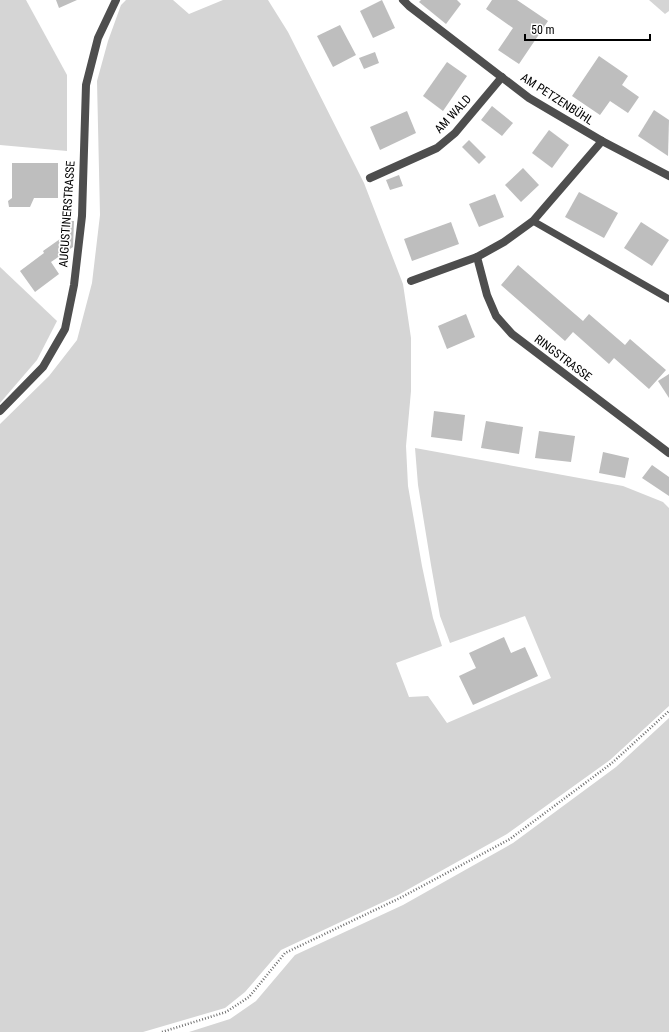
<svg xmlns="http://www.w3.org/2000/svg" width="669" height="1032" font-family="'Roboto Condensed',sans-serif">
  <rect width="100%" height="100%" fill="#fff"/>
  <g fill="#d5d5d5">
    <polygon points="0,0 26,0 67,75 67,151 0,145"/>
    <polygon points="126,0 173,0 189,14 223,0 268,0 288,32 364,183 403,284 411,338 411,391 406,446 408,486 422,566 433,618 442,646 396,663 409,697 428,696 447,723 551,678 525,616 450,643 440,616 431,565 418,485 415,448 623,486 663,502 669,508 669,706 610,760 507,834 398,895 281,950 245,992 225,1008 143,1032 0,1032 0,424 49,376 77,340 92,283 100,215 97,81 108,41 121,5"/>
    <polygon points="649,0 669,0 669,11 665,14"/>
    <polygon points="0,267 57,321 37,360 0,403"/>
    <polygon points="669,718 669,1032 189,1032 230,1019 256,1001 295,955 403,905 513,843 616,767"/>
  </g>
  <g fill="#bebebe">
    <polygon points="56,0 77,0 59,8"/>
    <polygon points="382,0 395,28 373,38 360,11"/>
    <polygon points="421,0 457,0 461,4 446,24 419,2"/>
    <polygon points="492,0 517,0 548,21 519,64 498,50 513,28 486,9"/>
    <polygon points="340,25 356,55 333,67 317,36"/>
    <polygon points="375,52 379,63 364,69 359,58"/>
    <polygon points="599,56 628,76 622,85 639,97 628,113 610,101 600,115 572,96"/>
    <polygon points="447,62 467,76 443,111 423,96"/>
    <polygon points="492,106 513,123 502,136 481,120"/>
    <polygon points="654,110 669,120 668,156 638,136"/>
    <polygon points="407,111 416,133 380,150 370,127"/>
    <polygon points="549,130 569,145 552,168 532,153"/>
    <polygon points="469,140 486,157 479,164 462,147"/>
    <polygon points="12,163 58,163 58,198 34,198 30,207 9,207 8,201 12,198"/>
    <polygon points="523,168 539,185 521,202 505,185"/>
    <polygon points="399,175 403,186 390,190 386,180"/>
    <polygon points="579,192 618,213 604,238 565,217"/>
    <polygon points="495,194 504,217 479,227 469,204"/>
    <polygon points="60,221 74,221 73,247 51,262 59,274 35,292 20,271 44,253 43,251 60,239"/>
    <polygon points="451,222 459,244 412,261 404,239"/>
    <polygon points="641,222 669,240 652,266 624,248"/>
    <polygon points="518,265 583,321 589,314 625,345 630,339 666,370 649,389 614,358 609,364 573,332 565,341 501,285"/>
    <polygon points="466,314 475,337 447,349 438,326"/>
    <polygon points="669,374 669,398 658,381"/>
    <polygon points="434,411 465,415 462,441 431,437"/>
    <polygon points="486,421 523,427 519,454 481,448"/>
    <polygon points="539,431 575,436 571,462 535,458"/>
    <polygon points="603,452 629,458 625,478 599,473"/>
    <polygon points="652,465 669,477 669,496 642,478"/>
    <polygon points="504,637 511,653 525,647 538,676 473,705 459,676 476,668 469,653"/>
  </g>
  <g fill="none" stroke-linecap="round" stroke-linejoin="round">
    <polyline stroke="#707070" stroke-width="2.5" stroke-dasharray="1 2" stroke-linecap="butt" points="162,1032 226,1012 249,997 285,953 400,898 510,839 612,763 669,711"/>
    <polyline stroke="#4e4e4e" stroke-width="7" points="533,221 669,299"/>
    <g stroke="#4e4e4e" stroke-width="8">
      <polyline points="403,0 409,6 529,98 602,141 669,176"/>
      <polyline points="602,141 533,221 504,242 477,257 487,295 496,316 512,334 669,453"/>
      <polyline points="370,178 437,148 455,133 502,77"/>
      <polyline points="411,281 477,257"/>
      <polyline points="0,411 43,367 65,329 74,285 82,216 86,85 98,38 116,0"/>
    </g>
  </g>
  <g text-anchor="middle" stroke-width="3.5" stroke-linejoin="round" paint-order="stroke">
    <g font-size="12" fill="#000" stroke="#fff">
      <text transform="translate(557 99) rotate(33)" y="4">AM PETZENBÜHL</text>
      <text transform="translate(453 114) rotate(-47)" y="4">AM WALD</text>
      <text transform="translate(67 214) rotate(-86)" y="4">AUGUSTINERSTRASSE</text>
      <text transform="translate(563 358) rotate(37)" y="4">RINGSTRASSE</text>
    </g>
  </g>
  <path d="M525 34v6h125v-6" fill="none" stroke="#000000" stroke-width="2"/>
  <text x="531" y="34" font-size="12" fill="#000000" stroke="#ffffff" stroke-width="3" paint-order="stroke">50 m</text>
</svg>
